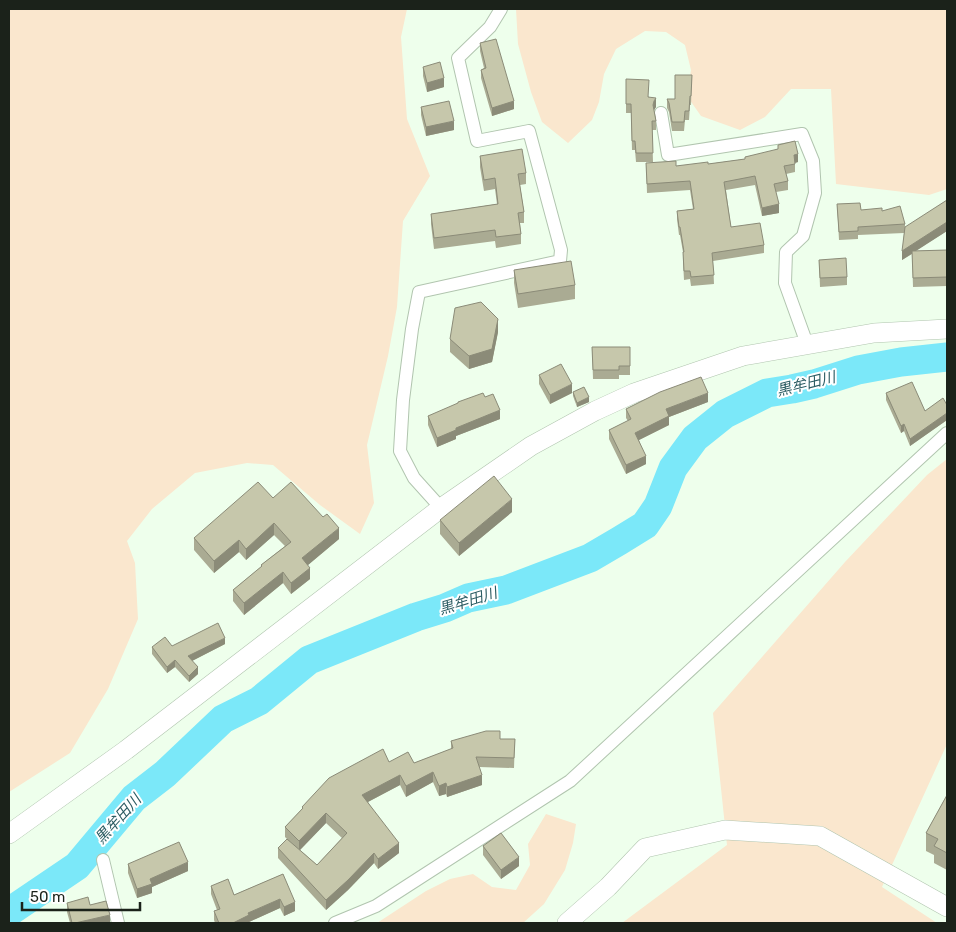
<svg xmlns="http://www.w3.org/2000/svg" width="956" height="932" font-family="Rubik,'Noto Sans JP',sans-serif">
  <rect width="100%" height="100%" fill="#eeffec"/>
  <g fill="#fae7ce">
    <polygon points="9,9 407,9 401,37 407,119 430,176 403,221 397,307 388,356 367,445 374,503 360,534 320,505 273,465 247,463 195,473 152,509 127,541 135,563 138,619 108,689 70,753 9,792"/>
    <polygon points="516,9 947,9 947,189 929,195 836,184 831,89 791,89 765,117 740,130 701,116 687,96 691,70 685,45 666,32 645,31 616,49 604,74 599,102 592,120 568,143 542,122 531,92 518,44"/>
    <polygon points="947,459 947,744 882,887 937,923 622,923 727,845 713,713 845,562 927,475"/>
    <polygon points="546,814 576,824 573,843 565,870 544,904 523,923 377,923 426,891 450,879 473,874 492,887 516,890 530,865 528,844"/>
  </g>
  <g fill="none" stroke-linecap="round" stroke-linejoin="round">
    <polyline stroke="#7be8f9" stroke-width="29" points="9,912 77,866 134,798 165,774 223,719 259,701 309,660 416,617 445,608 468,598 506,590 590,558 619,541 645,525 658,506 673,468 695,438 725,414 767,393 792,389 814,384 858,370 901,362 947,357"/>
    <defs>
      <g id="street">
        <polyline points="661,113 668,155 802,134 813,161 815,193 803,236 786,252 785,283 807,344"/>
        <polyline points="441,508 414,478 400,451 403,400 412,329 419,292 560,261 561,250 529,131 477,141 458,58 490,27 501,9"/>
        <polyline points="103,860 118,923"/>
        <polyline points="335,923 376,906 570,781 947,433"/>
      </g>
      <g id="secondary">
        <polyline points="9,834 126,750 441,508 531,446 595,411 634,393 743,356 874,333 947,329"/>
        <polyline points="567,923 608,887 645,848 725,830 820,836 947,907"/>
      </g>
    </defs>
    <use href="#street" stroke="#b1c5af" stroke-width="14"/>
    <use href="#secondary" stroke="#b1c5af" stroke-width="20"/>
    <use href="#street" stroke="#fff" stroke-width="12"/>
    <use href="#secondary" stroke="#fff" stroke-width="19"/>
  </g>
  <g fill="#aaab93" fill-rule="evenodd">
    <polygon points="480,43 514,109 492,116 481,78 481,70 484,68 480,51"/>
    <polygon points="423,67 444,87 427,92 423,76"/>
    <polygon points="692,75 691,105 690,105 689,120 685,120 684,131 672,131 669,112 667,108 667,99 675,99"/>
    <polygon points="626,79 649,97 656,107 654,110 656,121 656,130 652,130 653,162 636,162 635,150 632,150 631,113 626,113"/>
    <polygon points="421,107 454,130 426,136 421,115"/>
    <polygon points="778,145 798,162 795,163 795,172 786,174 788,181 788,190 776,192 779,213 762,216 755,185 726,190 731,227 764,245 764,253 713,261 714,284 691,286 690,279 684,280 683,261 683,252 680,235 679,235 677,219 677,211 693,209 690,190 647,193 646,163 676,166 708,164 745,159 745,157 778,150"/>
    <polygon points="480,156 526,173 526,184 520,185 524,212 524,223 520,223 521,234 521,244 496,248 495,241 434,249 431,224 431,214 497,204 495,189 484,191 480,167"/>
    <polygon points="947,200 947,231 915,251 947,250 947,286 913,287 912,254 902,260 904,233 858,235 858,239 839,240 837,204 861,210 882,211 905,224 905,230"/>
    <polygon points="819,260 847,277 847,285 820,287"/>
    <polygon points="514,270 575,285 575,299 518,308 514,283"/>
    <polygon points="498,332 492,362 469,369 450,352 450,339"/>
    <polygon points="592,347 630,347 630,375 619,375 619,379 593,379"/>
    <polygon points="539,375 572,393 550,404 539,384"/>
    <polygon points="573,392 589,402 577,407 573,396"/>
    <polygon points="886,393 925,411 947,405 947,420 910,446 904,431 901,433 886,400"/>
    <polygon points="485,397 500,419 456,436 456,439 437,447 428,425 428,416"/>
    <polygon points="708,402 669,417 669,425 639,440 646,464 626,474 609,439 609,430 628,421 626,418 626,409"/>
    <polygon points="273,498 339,539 308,565 310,579 291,594 283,583 244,615 233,601 233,590 261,567 261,565 285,546 274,535 246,560 239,552 214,573 194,550 194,538"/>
    <polygon points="512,512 459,556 440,534 440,520"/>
    <polygon points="225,644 192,661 198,674 189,682 175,667 167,673 152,654 152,647"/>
    <path d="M500,739H515L514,768L479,767L482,785L447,797L446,794L439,796L433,782L406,797L400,785L368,802L399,853L378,869L374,863L348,890L326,910L278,858V848L287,839L285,837V827L302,809V807L389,762L414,763L451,749V741ZM326,823L342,838L317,865L300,850Z"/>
    <polygon points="947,795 947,870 934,863 934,855 926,851 926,833"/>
    <polygon points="483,846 519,866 501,879 483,855"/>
    <polygon points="128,864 188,871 152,887 152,893 137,898 128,873"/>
    <polygon points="283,874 295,911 284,916 280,908 249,922 249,923 215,923 214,920 214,911 217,910 211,894 211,886 234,895"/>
    <polygon points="67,903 90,905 110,923 70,923 67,912"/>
  </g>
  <g fill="#8b8b78">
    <polygon points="444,78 444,87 427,92 427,83"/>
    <polygon points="656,98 656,107 654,110 653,105 654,101"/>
    <polygon points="514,101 514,109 492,116 492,108"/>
    <polygon points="454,121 454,130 426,136 426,127"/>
    <polygon points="798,154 798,162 794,163 794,155"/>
    <polygon points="779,204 779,213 762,216 762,208"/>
    <polygon points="947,222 947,231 902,260 902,251"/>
    <polygon points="498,319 498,332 492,362 469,369 469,356"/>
    <polygon points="572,384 572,393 550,404 550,395"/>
    <polygon points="708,393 708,402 669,417 669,425 635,442 635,433 666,409"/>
    <polygon points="589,397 589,402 577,407 577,403"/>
    <polygon points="500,410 500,419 456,436 456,439 437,447 437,438 456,428"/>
    <polygon points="947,413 947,420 910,446 910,439"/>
    <polygon points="904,424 904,431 901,433 901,426"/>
    <polygon points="646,456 646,464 626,474 626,465"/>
    <polygon points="512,499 512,512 459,556 459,543"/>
    <polygon points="274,523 274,535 246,560 246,549"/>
    <polygon points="339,528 339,539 302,570 302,558"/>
    <polygon points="239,540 239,552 214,573 214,561"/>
    <polygon points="310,568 310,579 291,594 291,583"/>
    <polygon points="283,572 283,583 244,615 244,603"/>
    <polygon points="225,638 225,644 188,663 188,656"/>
    <polygon points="175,660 175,667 167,673 167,667"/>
    <polygon points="198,667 198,674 189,682 189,676"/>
    <polygon points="433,772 433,782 406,797 406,786"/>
    <polygon points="400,775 400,785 362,805 362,795"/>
    <polygon points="482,775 482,785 447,797 447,787"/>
    <polygon points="446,783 446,794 439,796 439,786"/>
    <polygon points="326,813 326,823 299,851 299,841"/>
    <polygon points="399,843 399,853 378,869 378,859"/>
    <polygon points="374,853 374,863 348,890 326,910 326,900"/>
    <polygon points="519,857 519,866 501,879 501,870"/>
    <polygon points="188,862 188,871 152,887 152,893 137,898 137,889 150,879"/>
    <polygon points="280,899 280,908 249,922 249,923 233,923 248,913"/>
    <polygon points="295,902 295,911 284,916 284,907"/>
    <polygon points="110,915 110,923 75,923"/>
  </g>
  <g fill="#c6c7ab" stroke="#8b8b78">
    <polygon points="496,39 514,101 492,108 481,70 486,68 480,43"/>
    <polygon points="440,62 444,78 427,83 423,67"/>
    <polygon points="675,75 692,75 691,96 690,96 689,111 685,111 684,122 672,122 669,103 667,99 675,99"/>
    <polygon points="626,79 649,80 648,97 656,98 654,101 653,105 656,121 652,121 653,153 636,153 635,141 632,141 631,104 626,104"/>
    <polygon points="449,101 454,121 426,127 421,107"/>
    <polygon points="795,141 798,154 794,155 795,164 784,166 788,181 774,184 779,204 762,208 755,176 724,182 731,227 760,223 764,245 712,253 714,275 691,277 690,271 684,271 683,252 684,252 680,227 679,227 677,211 694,209 690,181 647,184 646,163 676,161 676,166 708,162 708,164 745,159 745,157 778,149 778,145"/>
    <polygon points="522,149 526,173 518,174 524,212 518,213 521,234 496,237 495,230 434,238 431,214 498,204 495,178 484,180 480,156"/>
    <polygon points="947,200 947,222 902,251 905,227"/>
    <polygon points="860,203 861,210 882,208 882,211 900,206 905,224 858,227 858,231 839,232 837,204"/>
    <polygon points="947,250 947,277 913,278 912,251"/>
    <polygon points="846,258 847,277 820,278 819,260"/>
    <polygon points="571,261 575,285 518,294 514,270"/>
    <polygon points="481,302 498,319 492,349 469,356 450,339 455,308"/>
    <polygon points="592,347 630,347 630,366 619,366 619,370 593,370"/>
    <polygon points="561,364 572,384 550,395 539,375"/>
    <polygon points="701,377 708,393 666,409 669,416 635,433 646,456 626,465 609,430 631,419 626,409 660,392"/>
    <polygon points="912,382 925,411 943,398 947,405 947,413 910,439 904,424 901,426 886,393"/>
    <polygon points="584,387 589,397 577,403 573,392"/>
    <polygon points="483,393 485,397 493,394 500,410 456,428 456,430 437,438 428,416 458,403 458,402"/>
    <polygon points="494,476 512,499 459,543 440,520"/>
    <polygon points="258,482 273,498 291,482 323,517 327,514 339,528 302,558 310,568 291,583 283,572 244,603 233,590 262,566 261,565 291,542 274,523 246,549 239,540 214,561 194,538"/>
    <polygon points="218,623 225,638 188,656 198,667 189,676 175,660 167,667 152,647 165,637 172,646"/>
    <polygon points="486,731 500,731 500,739 515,739 514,758 476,757 482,775 447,787 446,783 439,786 433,772 406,786 400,775 362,795 399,843 378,859 374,853 348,880 326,900 278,848 287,839 317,865 347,833 326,813 299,841 285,827 303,808 302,807 329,778 383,749 389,762 408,752 414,763 453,748 451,741"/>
    <polygon points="947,795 947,853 934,846 938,839 926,833"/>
    <polygon points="501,833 519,857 501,870 483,846"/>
    <polygon points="179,842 188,862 150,879 152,884 137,889 128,864"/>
    <polygon points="283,874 295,902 284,907 280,899 248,913 249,915 233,923 219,923 214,911 220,909 211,886 228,879 234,895"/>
    <polygon points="88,897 90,905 106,901 110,915 75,923 72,923 67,903"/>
  </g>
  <g text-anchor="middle" stroke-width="4" stroke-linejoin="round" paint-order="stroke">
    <g font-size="15" font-style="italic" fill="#2c5c63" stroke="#fff">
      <text transform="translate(806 384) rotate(-14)" y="5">黒牟田川</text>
      <text transform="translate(468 601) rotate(-17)" y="5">黒牟田川</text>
      <text transform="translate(118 819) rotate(-48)" y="5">黒牟田川</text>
    </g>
  </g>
  <rect width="956" height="932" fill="none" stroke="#1b221a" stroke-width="20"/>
  <path d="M22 902v8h118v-8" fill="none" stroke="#1b221a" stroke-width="2.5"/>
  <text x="30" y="902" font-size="15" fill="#1b221a" stroke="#ffffff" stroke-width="4" paint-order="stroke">50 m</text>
</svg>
